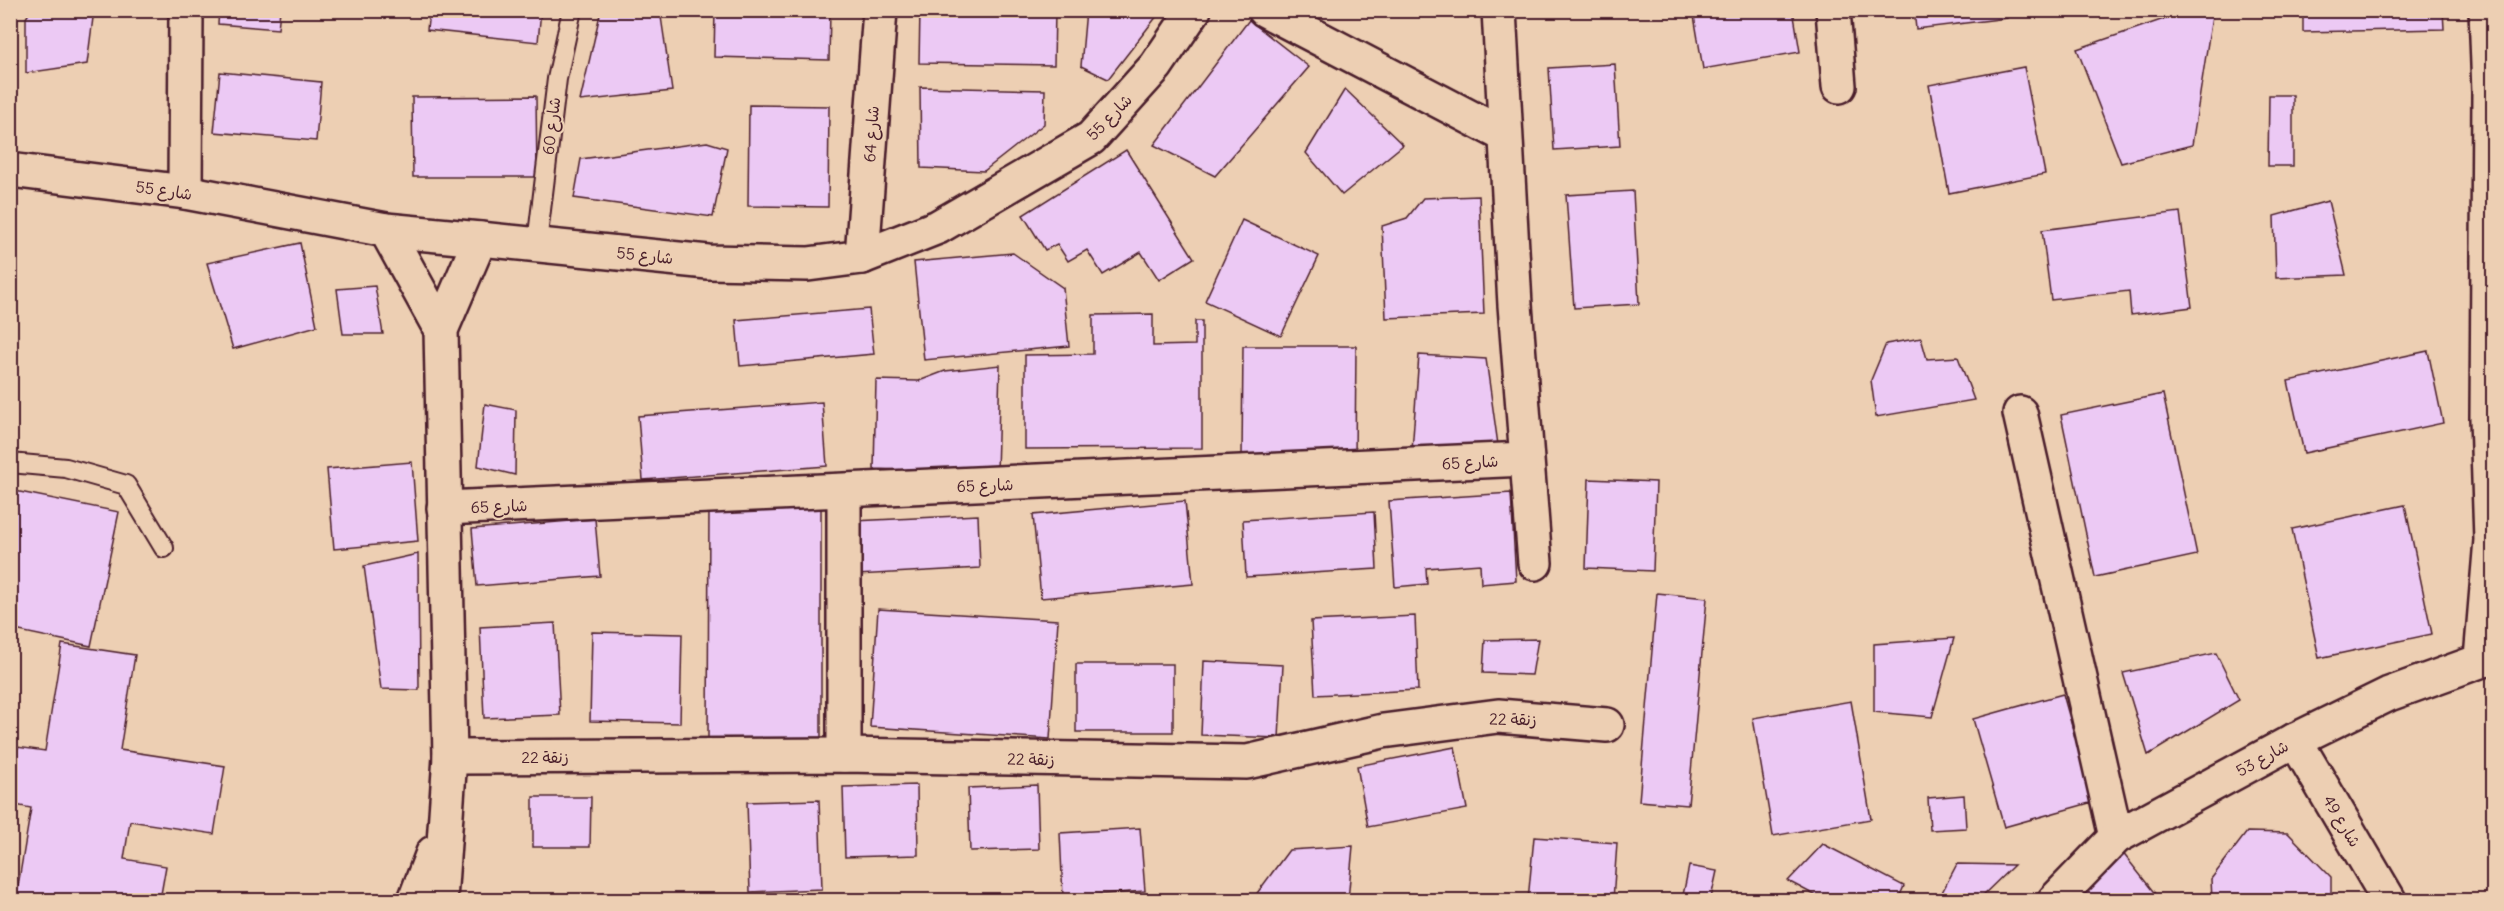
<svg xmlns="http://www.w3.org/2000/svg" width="2504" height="911" font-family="Delius,'Playpen Sans Arabic',sans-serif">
  <rect width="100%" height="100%" fill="#edcfb3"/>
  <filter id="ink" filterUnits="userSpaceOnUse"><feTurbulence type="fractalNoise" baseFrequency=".0167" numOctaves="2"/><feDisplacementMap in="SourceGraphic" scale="12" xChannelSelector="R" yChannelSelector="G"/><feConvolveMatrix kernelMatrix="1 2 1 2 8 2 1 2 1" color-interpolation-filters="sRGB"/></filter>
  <g filter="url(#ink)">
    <g fill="#ecc9f4" stroke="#4a1f2b" stroke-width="1.5">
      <polygon points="31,10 94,10 87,64 26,73 26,18"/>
      <polygon points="219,10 280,10 278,29 218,24"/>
      <polygon points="429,10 541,10 538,42 427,30"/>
      <polygon points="601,10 660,10 672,91 580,101"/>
      <polygon points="715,10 830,10 829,60 714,57"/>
      <polygon points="920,10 1055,10 1054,65 919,63"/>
      <polygon points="1086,10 1156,10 1157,16 1108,79 1081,66"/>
      <polygon points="1693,10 1793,10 1800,52 1703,69"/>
      <polygon points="1914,10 2006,10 2007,18 1916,29"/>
      <polygon points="2190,10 2213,10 2192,145 2121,163 2077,49"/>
      <polygon points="2303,10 2443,10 2444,29 2303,32"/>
      <polygon points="1249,20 1309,67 1215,176 1154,145"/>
      <polygon points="1615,64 1620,146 1554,150 1549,68"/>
      <polygon points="2024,67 2045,174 1949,193 1929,85"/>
      <polygon points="220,72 321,82 316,141 214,132"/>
      <polygon points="920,87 1045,90 1044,124 984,171 921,168"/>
      <polygon points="1345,89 1403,145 1342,195 1306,153"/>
      <polygon points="2269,95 2293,95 2293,166 2268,166"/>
      <polygon points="536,96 537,177 413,177 412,97"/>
      <polygon points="749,105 829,106 828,207 748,206"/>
      <polygon points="707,142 727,148 713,217 574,198 581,159"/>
      <polygon points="1126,150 1194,258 1159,280 1141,252 1103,275 1087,250 1068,261 1057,244 1045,250 1023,215"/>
      <polygon points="1633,191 1639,304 1574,308 1566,195"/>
      <polygon points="1479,196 1484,314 1386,318 1382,226 1407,218 1423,198"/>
      <polygon points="2328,201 2346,275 2276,278 2274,216"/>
      <polygon points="2180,212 2192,307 2131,315 2129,291 2051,300 2042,230"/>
      <polygon points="1242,220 1319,256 1281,336 1205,301"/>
      <polygon points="300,243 317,326 233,349 207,263"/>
      <polygon points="1013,253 1063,288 1069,346 924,360 914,262"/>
      <polygon points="375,286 383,334 343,334 337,289"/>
      <polygon points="869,309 874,354 740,366 736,320"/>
      <polygon points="1153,314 1153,346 1195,345 1195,321 1202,321 1202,448 1025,449 1025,355 1093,354 1093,315"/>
      <polygon points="1921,338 1927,359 1958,357 1974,400 1876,417 1871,380 1886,344"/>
      <polygon points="1243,346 1356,346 1355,459 1242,458"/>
      <polygon points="2428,351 2443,423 2304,453 2288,381"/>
      <polygon points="1419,355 1486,359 1499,452 1412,451"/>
      <polygon points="1000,365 997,473 874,469 876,380 919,381 945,371"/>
      <polygon points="2163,394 2197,555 2095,577 2061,415"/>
      <polygon points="822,402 827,466 643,480 638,416"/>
      <polygon points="485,404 516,410 515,475 478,466"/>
      <polygon points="412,462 418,541 334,549 327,469"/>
      <polygon points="1589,479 1656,482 1653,571 1586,568"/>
      <polygon points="10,490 119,512 91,646 10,629"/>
      <polygon points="1511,493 1516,581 1481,584 1480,564 1426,568 1427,584 1395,587 1389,501"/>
      <polygon points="1185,501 1193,584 1041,598 1033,515"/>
      <polygon points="821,505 821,739 708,739 709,506"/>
      <polygon points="2405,505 2432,634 2319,658 2292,529"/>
      <polygon points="1374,512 1377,569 1246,577 1243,520"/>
      <polygon points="978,515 980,568 857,575 854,521"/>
      <polygon points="595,519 600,576 477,586 472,529"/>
      <polygon points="418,554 419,690 381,689 364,566"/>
      <polygon points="1657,593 1707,598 1688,805 1639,801"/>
      <polygon points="878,609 1058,620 1050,739 870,727"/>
      <polygon points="1415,616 1418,690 1315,695 1311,621"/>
      <polygon points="555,623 560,715 484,718 480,627"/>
      <polygon points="592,632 682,634 680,723 590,721"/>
      <polygon points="1954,638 1932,717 1874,712 1874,644"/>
      <polygon points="1538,639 1532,675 1483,673 1485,640"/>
      <polygon points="62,644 135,655 120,750 225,766 214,834 130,821 124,859 166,866 160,900 10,900 10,891 17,892 31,808 10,804 10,746 45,751"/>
      <polygon points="2216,653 2239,700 2148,755 2123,673"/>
      <polygon points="1204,661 1283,665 1279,738 1201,735"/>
      <rect x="1076" y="664" width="97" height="68"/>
      <polygon points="2063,694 2093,802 2004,827 1973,719"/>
      <polygon points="1851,701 1871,819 1773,836 1753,718"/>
      <polygon points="1455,747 1467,809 1368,827 1357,766"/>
      <polygon points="917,785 918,855 845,857 843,787"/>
      <polygon points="1037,785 1039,849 970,851 968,788"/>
      <polygon points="1964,795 1966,828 1930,830 1928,798"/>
      <polygon points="533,797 591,797 590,847 533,847"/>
      <polygon points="819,800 822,889 750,892 747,802"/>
      <polygon points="1140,828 1145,891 1063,897 1060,833"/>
      <polygon points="2247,832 2288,833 2331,877 2331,900 2212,900 2211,879"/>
      <polygon points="1534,837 1617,843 1613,900 1528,900"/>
      <polygon points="1823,844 1904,886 1898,900 1824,900 1788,881"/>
      <polygon points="1353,846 1348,900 1252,900 1289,850"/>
      <polygon points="2122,852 2160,900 2061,900"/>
      <polygon points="1957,864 2014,865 1978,900 1938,900"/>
      <polygon points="1689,866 1717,871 1711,898 1724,900 1682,900"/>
    </g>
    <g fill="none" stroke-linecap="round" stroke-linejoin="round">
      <defs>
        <g id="lane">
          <polyline points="537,243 557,79 572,10"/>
          <polyline points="10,463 66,468 126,485 164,548"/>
        </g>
        <g id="street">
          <polyline points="1265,10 1504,135"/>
          <polyline points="1499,10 1515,305 1535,563"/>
          <polyline points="1833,10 1839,86"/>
          <polyline points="185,192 186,10"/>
          <polyline points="862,257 880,10"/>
          <polyline points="2020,413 2116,837"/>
          <polyline points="844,491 844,755"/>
          <polyline points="444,508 1525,459"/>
          <polyline points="2481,659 2491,540 2487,418 2489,92 2486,10"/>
          <polyline points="2295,740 2389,900"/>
          <polyline points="450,757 844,755 1247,762 1383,731 1498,716 1607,725"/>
        </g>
        <g id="secondary">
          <polyline points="10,170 185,192 386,230 480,239 708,262 808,264 862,257 938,227 1091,138 1156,66 1194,10"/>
          <polyline points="386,230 441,330"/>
          <polyline points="415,900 433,853"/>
          <polyline points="440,900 450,757 441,330 480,239"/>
          <polyline points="2055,900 2116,837 2295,740 2389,694 2494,656"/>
        </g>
      </defs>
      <use href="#lane" stroke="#4a1f2b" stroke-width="22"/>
      <use href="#street" stroke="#4a1f2b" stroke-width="38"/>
      <use href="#secondary" stroke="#4a1f2b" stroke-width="38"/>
      <use href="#lane" stroke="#edcfb3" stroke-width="18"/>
      <use href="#street" stroke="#edcfb3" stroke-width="33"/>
      <use href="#secondary" stroke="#edcfb3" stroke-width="33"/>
    </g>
  </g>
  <g text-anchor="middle" stroke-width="4.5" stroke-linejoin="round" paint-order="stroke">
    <g font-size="16" fill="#4a1f2b" stroke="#edcfb3">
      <text transform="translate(1109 117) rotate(-46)" y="6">شارع 55</text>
      <text transform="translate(551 126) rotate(-83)" y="6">شارع 60</text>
      <text transform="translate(871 134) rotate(-86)" y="6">شارع 64</text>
      <text transform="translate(164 190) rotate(8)" y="6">شارع 55</text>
      <text transform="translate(645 255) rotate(6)" y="6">شارع 55</text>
      <text transform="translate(1470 462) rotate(-3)" y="6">شارع 65</text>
      <text transform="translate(985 485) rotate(-2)" y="6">شارع 65</text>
      <text transform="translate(499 506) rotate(-2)" y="6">شارع 65</text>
      <text transform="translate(1513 719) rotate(1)" y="6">زنقة 22</text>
      <text x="545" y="763">زنقة 22</text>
      <text transform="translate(2262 758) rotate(-29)" y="6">شارع 53</text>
      <text transform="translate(1031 759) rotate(1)" y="6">زنقة 22</text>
      <text transform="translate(2342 821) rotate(59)" y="6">شارع 49</text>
    </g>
  </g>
  <rect width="2504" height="911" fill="none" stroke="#edcfb3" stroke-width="36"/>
  <rect x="18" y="18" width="2468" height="875" fill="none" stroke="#4a1f2b" stroke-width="2" filter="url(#ink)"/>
</svg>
